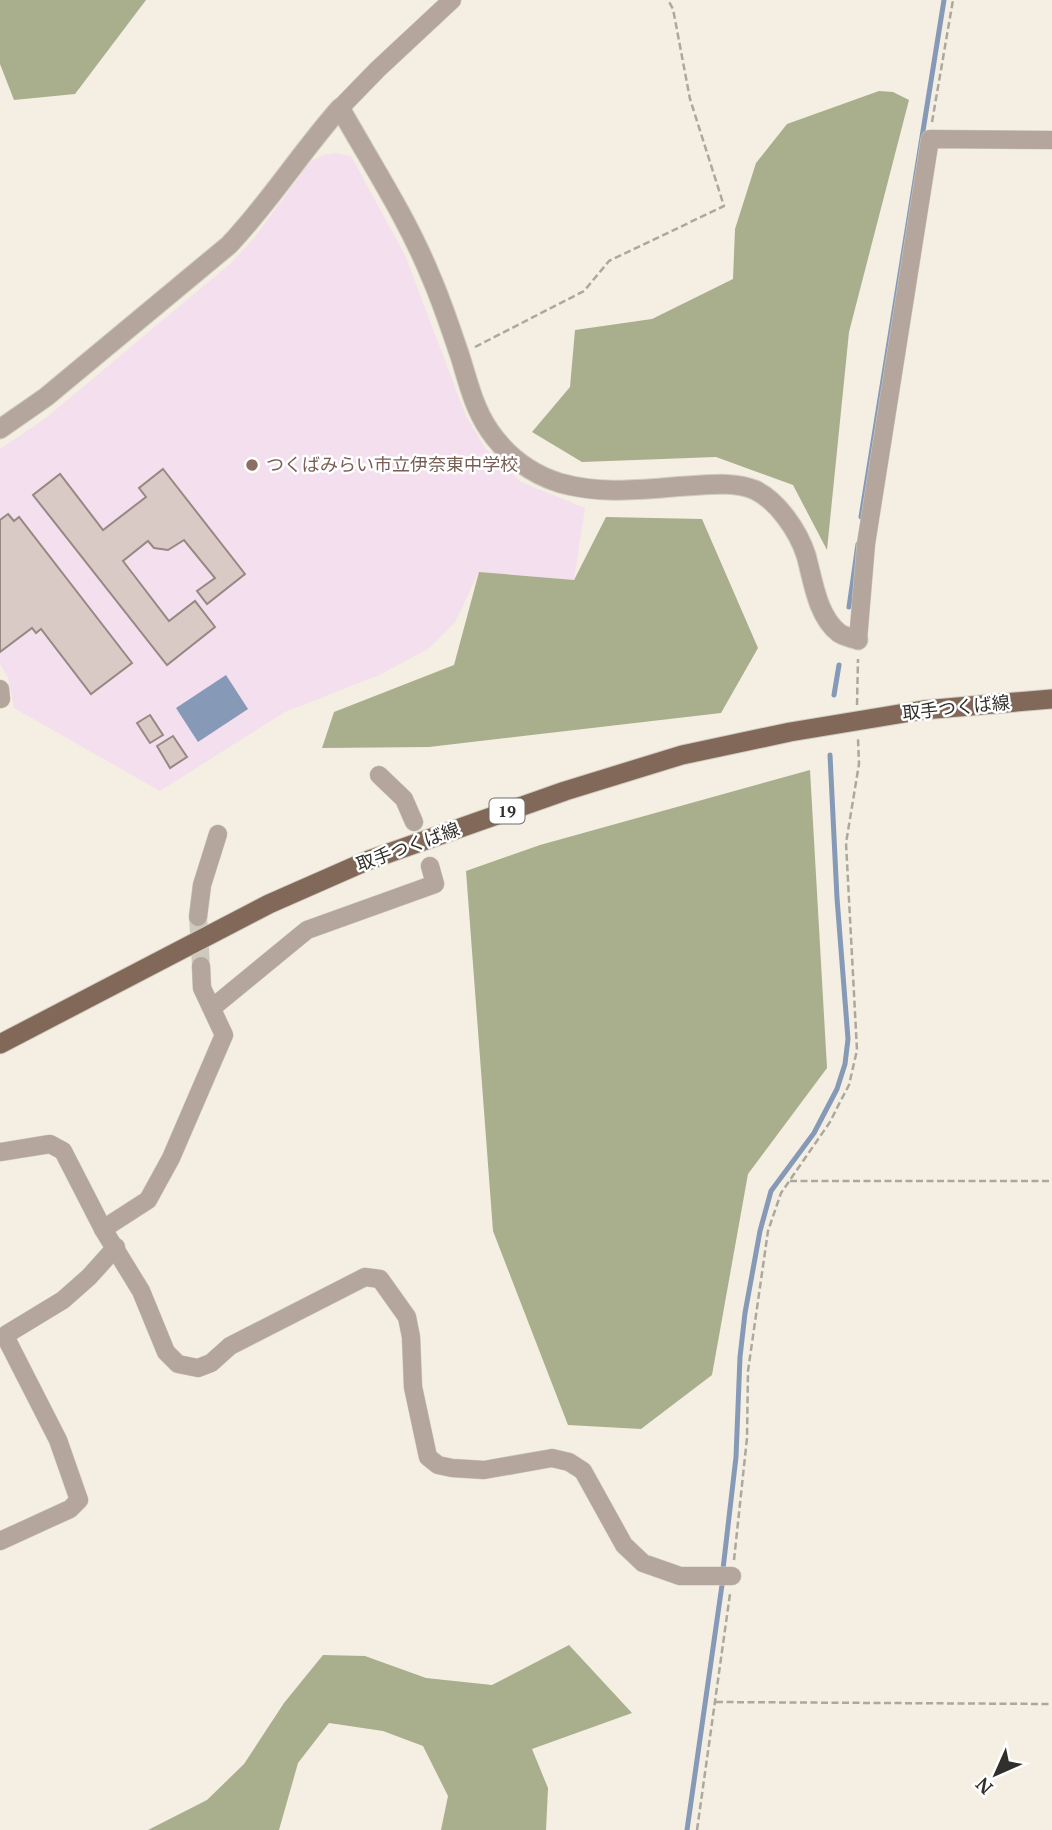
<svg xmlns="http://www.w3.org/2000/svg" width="1052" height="1830" font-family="'PT Serif','Noto Sans JP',serif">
  <rect width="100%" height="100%" fill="#f4efe2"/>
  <polygon fill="#f3dfed" points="336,153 351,156 405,255 466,416 485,448 521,482 585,508 574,580 479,572 455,622 428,649 379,675 285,712 160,791 14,708 8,677 0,664 0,449 46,418 231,263 254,238 310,162 323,155"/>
  <g fill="#a9af8c">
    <polygon points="0,0 146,0 75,94 14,100 0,64"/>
    <polygon points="879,91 893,92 909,100 849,332 827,550 793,485 716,457 582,462 532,432 570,387 575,330 652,319 733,279 735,229 756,163 787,124"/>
    <polygon points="606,517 702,519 758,648 721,713 429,747 322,748 334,712 454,665 479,572 574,580"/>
    <polygon points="810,770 827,1068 748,1174 712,1375 641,1429 568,1425 493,1231 466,871 540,845"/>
    <polygon points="569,1645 632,1713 532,1749 548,1788 546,1830 441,1830 448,1796 423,1746 383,1731 329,1723 298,1763 279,1830 148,1830 207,1800 244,1764 284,1703 323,1655 365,1656 426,1678 492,1685"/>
  </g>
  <polygon fill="#8699b6" points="226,675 248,709 198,742 176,708"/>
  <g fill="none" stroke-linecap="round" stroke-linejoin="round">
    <g stroke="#8699b6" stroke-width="5">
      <polyline points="861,517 944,0"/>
      <polyline points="849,607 858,544"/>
      <polyline points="834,695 839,665"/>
      <polyline points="723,1569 736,1457 740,1357 745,1313 760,1231 771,1191 814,1133 837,1089 845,1064 848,1039 837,898 830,755"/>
      <polyline points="687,1830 722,1585"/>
    </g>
  </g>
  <g fill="#d9cac5" stroke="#968883" stroke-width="2">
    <polygon points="163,469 245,574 207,604 197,591 215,578 184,540 168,550 154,548 148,541 123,561 169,621 195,601 215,627 167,665 33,495 60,474 103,530 146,497 139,488"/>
    <polygon points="8,514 14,521 19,517 132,663 91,694 41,629 36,633 32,628 0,652 0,520"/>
    <polygon points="150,715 163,735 150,743 137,723"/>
    <polygon points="173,736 187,757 170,768 157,746"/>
  </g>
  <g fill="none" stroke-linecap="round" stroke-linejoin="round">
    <polyline stroke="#cdc9bd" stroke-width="18" stroke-dasharray="18 9" stroke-linecap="butt" points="198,917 201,966"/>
    <defs>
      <g id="minor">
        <polyline points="340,108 378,69 452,0"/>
        <polyline points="858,640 866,544 930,139 1052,140"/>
        <polyline points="0,689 1,699"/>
        <polyline points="379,775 404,799 414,822"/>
        <polyline points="198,917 202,885 218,834"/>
        <polyline points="212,1008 307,930 435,884 430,866"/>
        <polyline points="0,1152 50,1144 63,1151 103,1229 141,1291 166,1352 178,1364 198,1368 211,1363 230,1346 365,1277 380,1279 407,1317 411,1337 413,1387 428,1457 438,1465 452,1468 484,1470 552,1458 569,1462 583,1471 624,1545 643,1563 680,1576 732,1576"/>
        <polyline points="103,1229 148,1200 171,1158 224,1035 202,988 201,966"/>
        <polyline points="0,1541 70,1509 79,1500 58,1440 8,1342 7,1334 63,1300 89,1277 116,1247"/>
      </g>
      <path id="tertiary" d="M0,429L46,397L229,245C269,203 301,152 340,108C371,163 407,218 431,277C442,302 451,330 460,356C468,382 474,408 489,430C506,455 531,474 560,483C602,495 643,489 686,486C708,485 734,481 755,490C778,501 798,531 806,555C813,580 817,616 839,633C843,636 853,638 858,640"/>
      <polyline id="primary" points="0,1044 269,904 369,860 565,791 682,755 790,732 923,710 1052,699"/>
    </defs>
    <use href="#minor" stroke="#d1ccc1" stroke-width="19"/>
    <use href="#tertiary" stroke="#d1ccc1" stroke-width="21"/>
    <use href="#primary" stroke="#d1ccc1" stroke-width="21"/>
    <g stroke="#aba89d" stroke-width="2.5" stroke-dasharray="7 3.5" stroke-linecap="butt">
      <polyline points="932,122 953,0"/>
      <polyline points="475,347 584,291 609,261 724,206 690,99 673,9 668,0"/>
      <polyline points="857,705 858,659"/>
      <polyline points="790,1181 1052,1181"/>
      <polyline points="734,1560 747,1438 748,1371 768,1231 781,1193 830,1122 840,1102 849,1085 857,1050 846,843 859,764 858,739"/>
      <polyline points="716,1702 1052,1704"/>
      <polyline points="697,1830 730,1594"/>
    </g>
    <use href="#minor" stroke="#b4a69d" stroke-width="18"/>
    <use href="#tertiary" stroke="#b4a69d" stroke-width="19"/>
    <use href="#primary" stroke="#826858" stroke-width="19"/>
  </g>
  <circle fill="#8d6e63" stroke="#fff" stroke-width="2.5" cx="252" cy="465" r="7"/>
  <g text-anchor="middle" stroke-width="5" stroke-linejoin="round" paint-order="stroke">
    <rect fill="#fff" stroke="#6f6d6a" stroke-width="2" x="489.5" y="798.5" width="35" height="25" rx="5"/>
    <g font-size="16" font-weight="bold" fill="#312f2a">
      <text x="507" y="817">19</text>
    </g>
    <g font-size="18" fill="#785e54" stroke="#fff" text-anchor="start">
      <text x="266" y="471">つくばみらい市立伊奈東中学校</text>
    </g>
    <g font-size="18" fill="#312f2a" stroke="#fff">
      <text transform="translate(956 708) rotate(-6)" y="6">取手つくば線</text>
      <text transform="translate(408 847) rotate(-20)" y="6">取手つくば線</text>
    </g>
  </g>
  <g transform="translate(996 1774) rotate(225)" stroke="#ffffff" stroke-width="5" paint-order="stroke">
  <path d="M0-5L12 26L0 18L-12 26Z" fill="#312f2a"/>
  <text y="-10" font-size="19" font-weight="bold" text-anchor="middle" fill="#312f2a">N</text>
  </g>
</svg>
